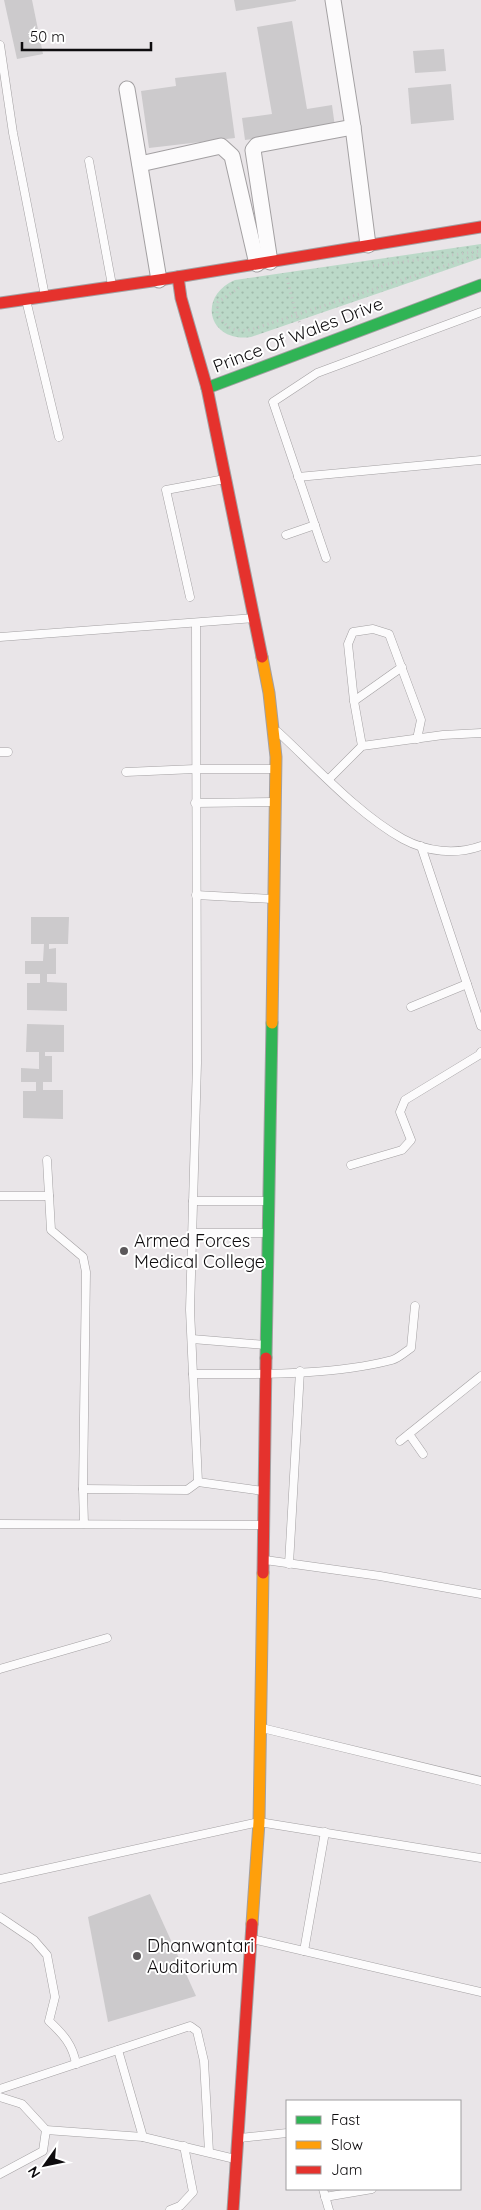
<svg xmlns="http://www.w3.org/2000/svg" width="481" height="2210" font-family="Quicksand,sans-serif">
  <defs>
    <pattern id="garden-dots" width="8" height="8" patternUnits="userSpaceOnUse" patternTransform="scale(1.25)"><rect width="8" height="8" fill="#bbd9c8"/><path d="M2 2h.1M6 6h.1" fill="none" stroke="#a0b9ab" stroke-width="1.8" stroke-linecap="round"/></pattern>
  </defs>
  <rect width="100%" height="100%" fill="#e9e5e8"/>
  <path fill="url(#garden-dots)" d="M481,244V258L251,337C209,343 196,297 235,280Z"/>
  <g fill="#cccacc">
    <polygon points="4,0 32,0 43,54 17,59"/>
    <polygon points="234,0 296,0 296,1 236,11"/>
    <polygon points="292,21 307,109 332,105 335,127 245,140 242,118 272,114 257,27"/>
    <polygon points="444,49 446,71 415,73 413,51"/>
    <polygon points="226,72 235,138 149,148 141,91 176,86 175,78"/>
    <polygon points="451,84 454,120 411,124 408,88"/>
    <polygon points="31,917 69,917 68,944 49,944 49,949 56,948 56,974 47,974 47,982 67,983 67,1011 27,1010 27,983 40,983 40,974 25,974 25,961 43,961 44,944 31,944"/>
    <polygon points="27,1024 64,1025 64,1052 45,1052 45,1056 52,1056 52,1082 43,1082 43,1090 63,1090 63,1119 23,1118 23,1091 36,1091 36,1082 21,1082 21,1068 39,1069 39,1052 26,1052"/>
    <polygon points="150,1894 196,1996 108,2022 88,1917"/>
  </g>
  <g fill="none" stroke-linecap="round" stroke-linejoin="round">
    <defs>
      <g id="lane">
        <polyline points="0,45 13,133 45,296"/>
        <polyline points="89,161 112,285"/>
        <polyline points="26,300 59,437"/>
        <polyline points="298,477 481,460"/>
        <polyline points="286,535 315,525"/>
        <polyline points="326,558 273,402 317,373 481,312"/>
        <polyline points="190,597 166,490 225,479"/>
        <polyline points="196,623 197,1063 190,1310 198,1482"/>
        <polyline points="0,637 255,618"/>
        <polyline points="354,701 402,667"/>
        <path d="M278,732C316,767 358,814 403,839C427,852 456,855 481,846"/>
        <polyline points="362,746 354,701 348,644 353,632 373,629 389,634 421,720 417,739"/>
        <polyline points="0,752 8,752"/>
        <polyline points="126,772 195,769 273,769"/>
        <polyline points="329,779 362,746 443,735 481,733"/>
        <polyline points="195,803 273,802"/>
        <polyline points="421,846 481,1026"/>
        <polyline points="196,895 272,899"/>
        <polyline points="411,1007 467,984"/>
        <polyline points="47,1160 51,1230 83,1257 86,1272 83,1489 84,1524"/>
        <polyline points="351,1165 402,1150 411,1140 400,1112 405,1100 479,1055 481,1052"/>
        <polyline points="0,1196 49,1196"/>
        <polyline points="193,1201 267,1201"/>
        <polyline points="192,1233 267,1233"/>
        <polyline points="192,1339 265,1345"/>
        <path d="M193,1374C256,1374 331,1376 392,1360C399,1358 405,1352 411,1348L415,1306"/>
        <polyline points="409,1434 423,1454"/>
        <polyline points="400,1441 481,1376"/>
        <polyline points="83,1489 187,1490 198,1482 263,1491"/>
        <polyline points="0,1524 263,1525"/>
        <polyline points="265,1560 380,1576 481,1594"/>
        <polyline points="289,1564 300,1371"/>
        <polyline points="0,1669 107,1638"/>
        <polyline points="262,1728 481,1781"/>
        <polyline points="0,1879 259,1822 481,1858"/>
        <path d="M0,1917L34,1940L47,1955L55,1997L49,2021C63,2034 73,2045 76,2064"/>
        <polyline points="252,1939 481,1992"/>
        <polyline points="304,1951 325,1832"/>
        <polyline points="118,2050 143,2137"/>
        <polyline points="0,2089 190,2026 197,2031 204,2061 209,2152"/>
        <polyline points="0,2097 22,2104 46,2130 43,2151 0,2174"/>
        <polyline points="46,2130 143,2137 235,2159"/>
        <polyline points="240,2138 287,2133"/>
        <polyline points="323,2189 329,2210"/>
        <polyline points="325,2197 372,2189"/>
        <polyline points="170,2210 180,2206 193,2192 184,2146"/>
      </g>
      <g id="street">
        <polyline points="333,0 353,127"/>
        <polyline points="127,89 159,280"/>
        <polyline points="140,164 221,146 232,156 257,264"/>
        <polyline points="270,262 253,150 257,145 353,127 368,245"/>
      </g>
      <g id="fast">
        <polyline points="207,388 481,285"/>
        <polyline points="266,1358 272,1023"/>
      </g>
      <g id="slow">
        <polyline points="262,657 269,693 276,757 272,1023"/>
        <polyline points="252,1924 259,1822 263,1573"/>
      </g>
      <g id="jam">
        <polyline points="178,277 181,298 207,388 262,657"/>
        <polyline points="0,303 159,280 481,227"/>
        <polyline points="263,1573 266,1358"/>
        <polyline points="233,2210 252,1924"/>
      </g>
    </defs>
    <use href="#lane" stroke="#a3a0a2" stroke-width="9"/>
    <use href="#street" stroke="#a3a0a2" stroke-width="17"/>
    <use href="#fast" stroke="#a3a0a2" stroke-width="13"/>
    <use href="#slow" stroke="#a3a0a2" stroke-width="13"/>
    <use href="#jam" stroke="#a3a0a2" stroke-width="13"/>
    <g stroke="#c6c5c6" stroke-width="3" stroke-dasharray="1 4" stroke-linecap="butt">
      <polyline points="373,266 481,251"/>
      <polyline points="287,278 296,314 304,333"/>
      <path d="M239,288L218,302L217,313C228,329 230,331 250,330L481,254"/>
    </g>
    <use href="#lane" stroke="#fcfbfc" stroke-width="8"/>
    <use href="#street" stroke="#fcfbfc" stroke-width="15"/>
    <use href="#fast" stroke="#30b455" stroke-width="11"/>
    <use href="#slow" stroke="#ff9f0a" stroke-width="11"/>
    <use href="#jam" stroke="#e5322d" stroke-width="11"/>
  </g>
  <g fill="#5b585a" stroke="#fff" stroke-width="2">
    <circle cx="124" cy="1251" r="5"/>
    <circle cx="137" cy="1956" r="5"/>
  </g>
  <g text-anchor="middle" stroke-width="4" stroke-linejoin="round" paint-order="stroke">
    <g font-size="18" fill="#0e0c0e" stroke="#fff">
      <text transform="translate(298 335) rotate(-21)" y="6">Prince Of Wales Drive</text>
    </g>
    <g font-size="18" fill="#0e0c0e" stroke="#fff" text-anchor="start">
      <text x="134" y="1247">Armed Forces<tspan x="134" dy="21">Medical College</tspan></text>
      <text x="147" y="1952">Dhanwantari<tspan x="147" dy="21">Auditorium</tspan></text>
    </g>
  </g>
  <rect x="286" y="2100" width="175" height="90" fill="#ffffff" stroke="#9f9e9f"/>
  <rect x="296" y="2116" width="25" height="8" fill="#30b455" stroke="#9f9e9f"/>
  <text x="331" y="2125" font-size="15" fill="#0e0c0e">Fast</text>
  <rect x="296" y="2141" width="25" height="8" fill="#ff9f0a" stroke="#9f9e9f"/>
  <text x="331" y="2150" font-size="15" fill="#0e0c0e">Slow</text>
  <rect x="296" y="2166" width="25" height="8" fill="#e5322d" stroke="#9f9e9f"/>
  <text x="331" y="2175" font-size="15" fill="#0e0c0e">Jam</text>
  <g transform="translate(45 2165) rotate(237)" stroke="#ffffff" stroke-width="4" paint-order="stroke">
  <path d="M0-4L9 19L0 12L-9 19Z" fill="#0e0c0e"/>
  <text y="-8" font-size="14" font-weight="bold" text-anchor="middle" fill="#0e0c0e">N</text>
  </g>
  <path d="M22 42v8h129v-8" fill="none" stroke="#0e0c0e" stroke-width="2.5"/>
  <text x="30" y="42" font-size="15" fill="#0e0c0e" stroke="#ffffff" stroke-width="4" paint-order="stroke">50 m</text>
</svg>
